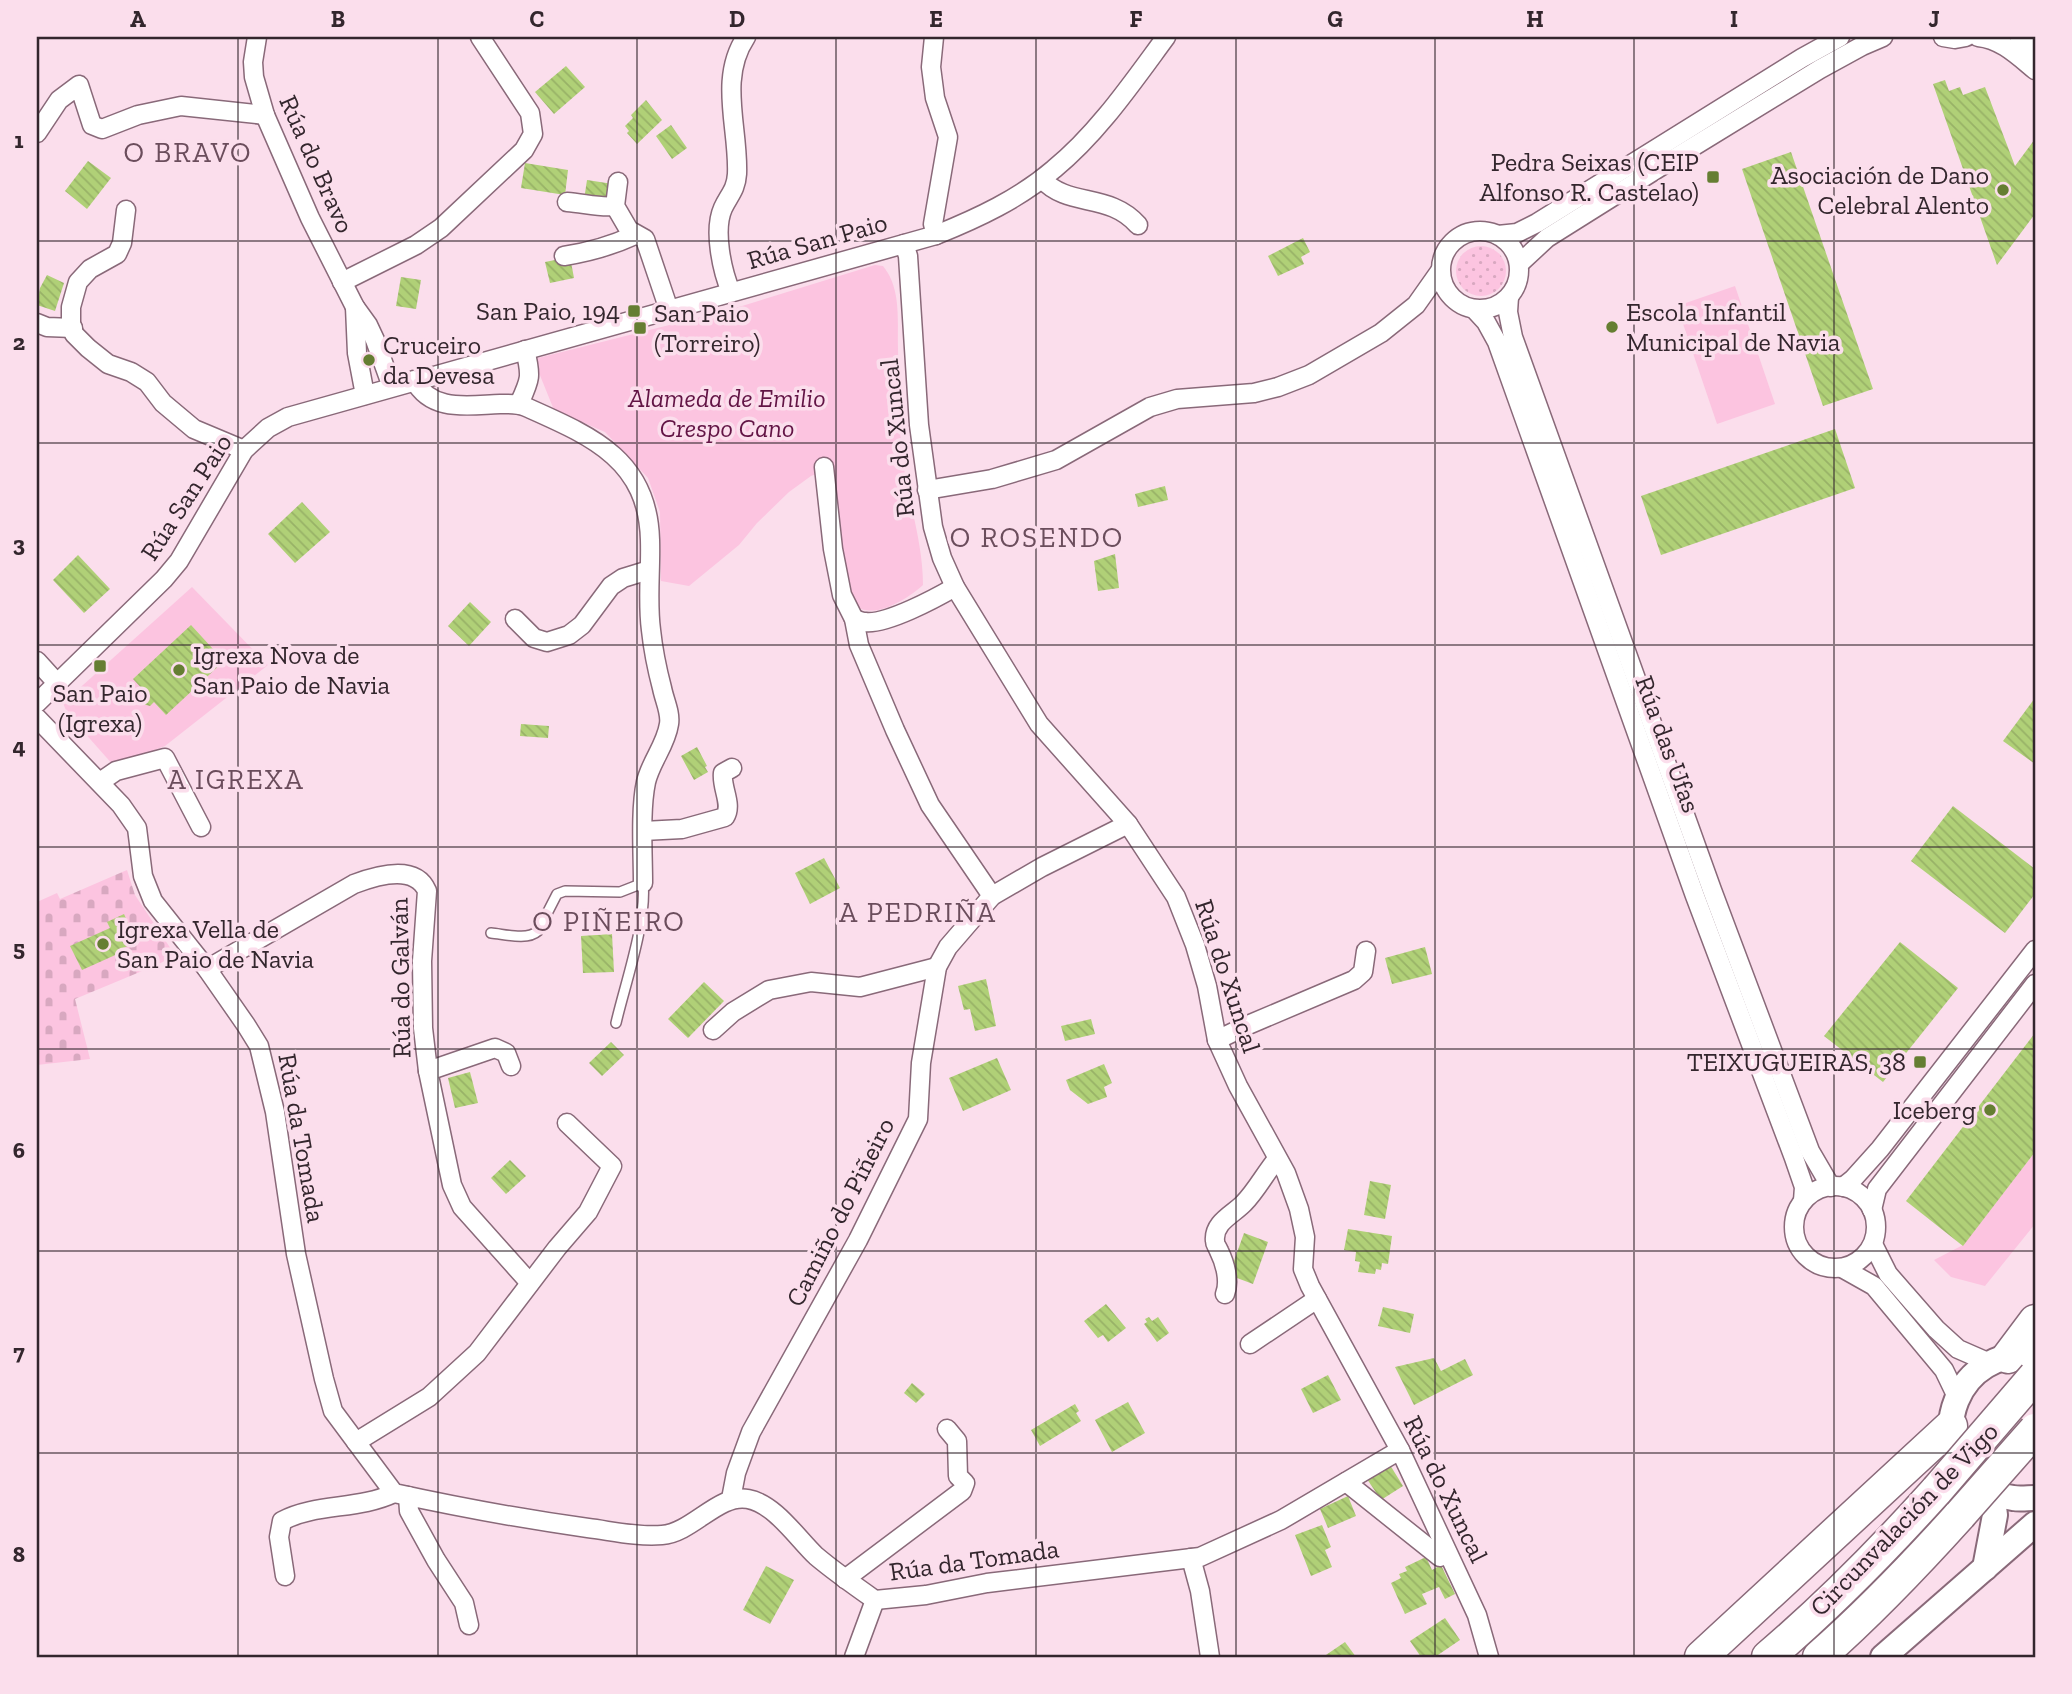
<svg xmlns="http://www.w3.org/2000/svg" width="2072" height="1694" font-family="'Zilla Slab',serif">
  <defs>
    <pattern id="grass-dots" width="8" height="8" patternUnits="userSpaceOnUse" patternTransform="scale(1.75)"><rect width="8" height="8" fill="#fcc4e0"/><path d="M2 2h.1M6 6h.1" fill="none" stroke="#d8a8c0" stroke-width="1.8" stroke-linecap="round"/></pattern>
    <pattern id="cemetery-stones" width="16" height="16" patternUnits="userSpaceOnUse" patternTransform="scale(1.75)"><rect width="16" height="16" fill="#fcc4e0"/><path d="M2 7V4a2 2 0 0 1 4 0v3zM10 15v-3a2 2 0 0 1 4 0v3z" fill="#d8a8c0"/></pattern>
    <pattern id="building-back-hatch" width="6" height="6" patternUnits="userSpaceOnUse" patternTransform="scale(1.75)"><rect width="6" height="6" fill="#b0d077"/><path d="M-1 5l2 2M0 0l6 6M5-1l2 2" fill="none" stroke="#98b267"/></pattern>
  </defs>
  <rect width="100%" height="100%" fill="#fbdeec"/>
  <circle fill="url(#grass-dots)" cx="1481" cy="271" r="25"/>
  <polygon fill="url(#cemetery-stones)" points="127,870 135,895 175,955 159,964 75,999 90,1059 37,1065 37,916 38,915 37,902 57,893 60,899"/>
  <g fill="#fcc4e0">
    <path d="M875,265L883,266C902,289 897,322 898,349C899,387 898,425 903,462C909,504 923,543 923,585C911,596 884,614 866,610C862,610 859,608 855,606L849,594L832,468L811,476L789,492L757,523L739,545L689,586L661,581L660,512L648,478L605,432L554,410L535,363L538,358L729,310Z"/>
    <polygon points="1735,286 1775,404 1717,424 1677,306"/>
    <polygon points="192,587 268,665 165,746 114,766 67,713 63,703"/>
    <polygon points="2035,1152 2035,1224 1985,1286 1951,1277 1934,1260 1963,1245"/>
  </g>
  <g fill="url(#building-back-hatch)">
    <polygon points="566,66 585,87 554,114 535,92"/>
    <polygon points="1945,80 1949,91 1960,87 1963,95 1985,87 2015,166 2035,139 2035,214 1997,265 1933,84"/>
    <polygon points="646,100 662,120 637,144 627,133 629,131 625,126 633,118 631,115"/>
    <polygon points="671,125 687,148 672,159 656,136"/>
    <polygon points="1791,152 1873,389 1823,406 1742,169"/>
    <polygon points="88,161 111,178 87,209 65,191"/>
    <polygon points="525,163 568,170 565,195 521,188"/>
    <polygon points="587,180 613,184 610,203 584,200"/>
    <polygon points="1303,238 1310,252 1301,257 1304,264 1278,276 1268,256"/>
    <polygon points="570,257 574,278 550,283 545,262"/>
    <polygon points="47,275 64,283 55,311 37,305 40,288"/>
    <polygon points="401,277 421,280 416,309 396,306"/>
    <polygon points="1835,429 1855,488 1661,555 1641,496"/>
    <polygon points="1165,486 1168,500 1138,507 1135,494"/>
    <polygon points="302,502 330,532 295,563 268,534"/>
    <polygon points="1115,554 1119,588 1098,591 1094,561"/>
    <polygon points="78,555 110,589 84,613 53,580"/>
    <polygon points="470,602 491,622 469,646 448,626"/>
    <polygon points="191,625 224,661 166,715 154,702 150,706 143,704 142,698 146,693 133,679"/>
    <polygon points="2035,698 2035,764 2003,741"/>
    <polygon points="521,724 549,726 548,738 520,736"/>
    <polygon points="697,747 707,766 705,767 708,772 694,780 681,756"/>
    <polygon points="1953,806 2035,869 2035,894 2005,933 1911,861"/>
    <polygon points="824,858 840,888 810,904 795,873"/>
    <polygon points="124,914 137,942 121,949 122,952 82,970 70,946 110,928 107,922"/>
    <polygon points="612,934 614,972 583,973 581,936"/>
    <polygon points="1900,942 1958,988 1883,1082 1824,1036"/>
    <polygon points="1425,947 1432,974 1392,984 1385,958"/>
    <polygon points="986,979 996,1026 975,1031 970,1009 964,1010 958,986"/>
    <polygon points="704,982 724,1001 688,1038 668,1019"/>
    <polygon points="1091,1019 1095,1034 1065,1041 1061,1026"/>
    <polygon points="2035,1033 2035,1152 1963,1246 1906,1201"/>
    <polygon points="611,1042 624,1055 602,1076 589,1063"/>
    <polygon points="997,1058 1011,1090 963,1111 949,1078"/>
    <polygon points="1104,1064 1112,1083 1104,1087 1107,1097 1088,1104 1070,1090 1066,1080"/>
    <polygon points="470,1072 478,1103 455,1108 448,1078"/>
    <polygon points="510,1160 526,1176 506,1194 491,1178"/>
    <polygon points="1370,1181 1391,1185 1385,1219 1364,1215"/>
    <polygon points="1348,1229 1392,1236 1388,1264 1382,1263 1381,1270 1376,1269 1375,1274 1358,1272 1360,1262 1355,1261 1356,1252 1344,1250"/>
    <polygon points="1244,1233 1268,1242 1253,1284 1229,1275"/>
    <polygon points="1106,1304 1126,1328 1108,1342 1103,1335 1098,1338 1084,1321"/>
    <polygon points="1383,1307 1414,1314 1410,1333 1378,1326"/>
    <polygon points="1149,1317 1152,1321 1158,1317 1169,1333 1157,1342 1144,1324 1147,1322 1145,1319"/>
    <polygon points="1434,1358 1441,1371 1465,1359 1473,1375 1414,1405 1395,1367"/>
    <polygon points="1328,1375 1341,1400 1313,1413 1301,1389"/>
    <polygon points="912,1383 925,1394 916,1403 904,1393"/>
    <polygon points="1128,1402 1145,1433 1112,1452 1095,1420"/>
    <polygon points="1075,1404 1079,1411 1076,1413 1081,1421 1040,1446 1031,1430"/>
    <polygon points="1390,1465 1403,1486 1381,1500 1367,1479"/>
    <polygon points="1348,1496 1356,1516 1328,1528 1320,1509"/>
    <polygon points="1322,1525 1331,1547 1325,1550 1332,1567 1311,1576 1295,1535"/>
    <polygon points="1426,1557 1432,1570 1441,1565 1455,1594 1445,1599 1439,1587 1422,1594 1427,1604 1405,1614 1391,1583 1401,1578 1399,1574 1407,1571 1405,1567"/>
    <polygon points="766,1566 794,1580 770,1624 743,1610"/>
    <polygon points="1445,1618 1460,1640 1435,1657 1421,1657 1410,1641"/>
    <polygon points="1345,1642 1356,1657 1323,1657"/>
  </g>
  <g fill="none" stroke-linecap="round" stroke-linejoin="round">
    <defs>
      <path id="service" d="M491,933C504,934 527,941 538,931L557,894L565,891L620,892L643,883C647,922 625,984 616,1023"/>
      <g id="minor">
        <polyline points="257,37 253,62 254,77 265,115 310,218 355,307 368,325 375,340 392,387"/>
        <polyline points="934,37 931,67 935,98 948,137 933,224 936,235"/>
        <polyline points="1943,37 1955,39 1966,37"/>
        <path d="M1978,37C2001,39 2018,56 2035,70"/>
        <polyline points="2019,37 2035,50"/>
        <polyline points="37,133 59,100 79,85 92,125 102,129 138,115 181,106 265,115"/>
        <path d="M1042,179C1068,208 1109,192 1138,225"/>
        <polyline points="618,182 615,206 629,230 645,239 669,310"/>
        <path d="M567,202C583,203 600,208 615,206"/>
        <polyline points="126,210 122,243 117,254 90,269 78,282 71,307 71,323 74,334 88,348 108,364 131,372 147,382 163,403 194,429 244,450"/>
        <circle cx="1480" cy="270" r="39"/>
        <polyline points="1498,235 1517,233 1537,223 1802,58 1840,37"/>
        <polyline points="904,244 908,256 919,425 933,527 942,558 955,587 1039,724 1128,824 1176,897 1195,945 1207,986 1217,1040 1238,1086 1286,1173 1299,1209 1305,1237 1303,1269 1310,1286 1400,1450 1477,1615 1489,1657"/>
        <path d="M564,256C590,252 611,246 635,235"/>
        <polyline points="1519,264 1547,238 1660,167 1820,69 1862,46 1883,37"/>
        <polyline points="342,282 416,245 441,228 524,150 533,134 530,113 480,37"/>
        <path d="M731,292C722,271 713,230 723,208C729,195 736,190 737,174C739,128 718,79 746,37"/>
        <polyline points="1509,297 1508,312 1513,337 1712,890 1810,1151 1831,1187"/>
        <polyline points="355,307 357,353 365,395"/>
        <polyline points="1474,309 1486,322 1497,342 1695,896 1794,1158 1804,1187 1803,1201"/>
        <polyline points="37,323 47,327 73,328"/>
        <path d="M414,380C432,413 468,405 500,404C509,404 517,403 526,407C591,436 648,459 650,540C651,571 647,600 651,630C653,649 657,669 662,688C664,699 671,713 669,724C666,745 651,761 646,782C640,810 643,854 643,883"/>
        <path d="M519,404C530,380 532,377 525,350"/>
        <polyline points="824,467 833,549 842,595 854,619 859,645 895,730 930,805 992,896"/>
        <polyline points="927,490 992,479 1056,460 1150,407 1177,399 1254,393 1278,387 1309,375 1381,333 1416,305 1440,271"/>
        <polyline points="515,619 534,638 547,642 569,635 582,625 611,586 623,578 649,570"/>
        <path d="M854,619C858,620 861,622 865,622C886,625 936,598 955,587"/>
        <polyline points="37,661 57,683"/>
        <path d="M37,703L164,579L179,561L244,450L268,428L288,417L936,235C978,218 1019,199 1054,169C1098,133 1132,83 1166,37"/>
        <path d="M37,718L121,805L137,828L143,876L153,901L207,969L246,1025L259,1046L275,1112L296,1254L324,1379L333,1411L394,1493C458,1507 523,1519 588,1528C612,1531 637,1537 662,1535C692,1533 719,1493 748,1499C775,1504 797,1538 816,1556C835,1572 855,1586 875,1600L926,1595L987,1583L1200,1557L1281,1520L1400,1450"/>
        <polyline points="100,782 116,771 165,758 201,827"/>
        <path d="M643,831L682,829L725,817C733,804 721,788 723,773L732,768"/>
        <path d="M207,969L354,884C375,876 415,863 427,891L422,961L423,1028L428,1071L452,1185L462,1207L530,1283"/>
        <polyline points="713,1030 733,1012 769,990 811,982 860,987 937,967"/>
        <polyline points="1217,1040 1248,1025 1354,980 1363,972 1366,951"/>
        <polyline points="428,1071 495,1048 506,1053 511,1066"/>
        <circle cx="1835" cy="1227" r="41"/>
        <polyline points="1843,1187 1853,1179 1880,1149 2035,950"/>
        <polyline points="1872,1210 1877,1189 2035,984"/>
        <polyline points="1873,1244 1888,1274 1936,1329 1958,1349 1990,1363"/>
        <polyline points="1842,1268 1874,1286 1944,1370 1957,1397"/>
        <path d="M1225,1294C1230,1281 1225,1263 1219,1251C1217,1246 1215,1245 1215,1241C1213,1222 1234,1214 1244,1203C1256,1191 1266,1172 1277,1159"/>
        <polyline points="1250,1344 1317,1299"/>
        <polyline points="356,1442 429,1397 477,1353 557,1248 588,1212 612,1166 567,1123"/>
        <polyline points="1346,1482 1440,1557"/>
        <polyline points="408,1496 409,1511 436,1560 464,1603 469,1625"/>
        <polyline points="731,1499 736,1473 751,1432 858,1240 918,1119 921,1063 937,967 948,947 992,896 1042,867 1128,824"/>
        <polyline points="1191,1558 1200,1591 1210,1657"/>
        <path d="M285,1576L279,1537L282,1521C316,1503 359,1510 394,1493"/>
        <polyline points="845,1579 962,1491 965,1483 958,1476 957,1441 947,1429"/>
        <polyline points="854,1657 875,1600"/>
      </g>
      <g id="secondary">
        <path d="M2035,1357C1959,1344 1919,1443 1983,1486C1992,1492 2003,1497 2013,1498C2020,1499 2028,1498 2035,1498"/>
        <polyline points="1985,1568 1995,1515 1992,1492"/>
        <polyline points="1883,1657 2035,1524"/>
      </g>
      <g id="motorway">
        <polyline points="2008,1357 2035,1321"/>
        <polyline points="1701,1657 1951,1426"/>
        <path d="M1768,1657C1828,1606 1884,1549 1937,1490"/>
        <path d="M1819,1657C1869,1613 1915,1565 1960,1515"/>
      </g>
    </defs>
    <use href="#service" stroke="#896979" stroke-width="12"/>
    <use href="#minor" stroke="#896979" stroke-width="21"/>
    <use href="#secondary" stroke="#896979" stroke-width="28"/>
    <use href="#motorway" stroke="#896979" stroke-width="35"/>
    <use href="#service" stroke="#fff" stroke-width="9"/>
    <use href="#minor" stroke="#fff" stroke-width="18"/>
    <use href="#secondary" stroke="#fff" stroke-width="24"/>
    <use href="#motorway" stroke="#fff" stroke-width="32"/>
    <defs>
      <g id="motorway-bridge">
        <polyline points="1937,1490 2035,1376"/>
        <polyline points="1960,1515 2035,1430"/>
      </g>
    </defs>
    <use href="#motorway-bridge" stroke="#896979" stroke-width="35" stroke-linecap="butt"/>
    <use href="#motorway-bridge" stroke="#fff" stroke-width="32"/>
  </g>
  <path fill="none" stroke="#33262d" stroke-width="2" stroke-opacity="0.55" d="M238,37V1657M438,37V1657M637,37V1657M836,37V1657M1036,37V1657M1236,37V1657M1435,37V1657M1634,37V1657M1834,37V1657M37,241H2035M37,443H2035M37,645H2035M37,847H2035M37,1049H2035M37,1251H2035M37,1453H2035"/>
  <g fill="#657e32" stroke="#fbdeec" stroke-width="2.5">
    <rect x="1706" y="170" width="14" height="14" rx="3.5"/>
    <circle cx="2003" cy="190" r="7"/>
    <rect x="627" y="304" width="14" height="14" rx="3.5"/>
    <circle cx="1612" cy="327" r="7"/>
    <rect x="633" y="321" width="14" height="14" rx="3.5"/>
    <circle cx="369" cy="360" r="7"/>
    <rect x="93" y="659" width="14" height="14" rx="3.5"/>
    <circle cx="179" cy="670" r="7"/>
    <circle cx="103" cy="944" r="7"/>
    <rect x="1913" y="1055" width="14" height="14" rx="3.5"/>
    <circle cx="1990" cy="1110" r="7"/>
  </g>
  <g text-anchor="middle" stroke-width="7" stroke-linejoin="round" paint-order="stroke">
    <g font-size="26" fill="#33262d" stroke="#fbdeec" text-anchor="end">
      <text x="1699" y="171">Pedra Seixas (CEIP<tspan x="1699" dy="30">Alfonso R. Castelao)</tspan></text>
      <text x="1989" y="184">Asociación de Dano<tspan x="1989" dy="30">Celebral Alento</tspan></text>
      <text x="620" y="320">San Paio, 194</text>
      <text x="1626" y="321" text-anchor="start">Escola Infantil<tspan x="1626" dy="30">Municipal de Navia</tspan></text>
      <text x="654" y="322" text-anchor="start">San Paio<tspan x="654" dy="30">(Torreiro)</tspan></text>
      <text x="383" y="354" text-anchor="start">Cruceiro<tspan x="383" dy="30">da Devesa</tspan></text>
      <text x="193" y="664" text-anchor="start">Igrexa Nova de<tspan x="193" dy="30">San Paio de Navia</tspan></text>
      <text x="100" y="702" text-anchor="middle">San Paio<tspan x="100" dy="30">(Igrexa)</tspan></text>
      <text x="117" y="938" text-anchor="start">Igrexa Vella de<tspan x="117" dy="30">San Paio de Navia</tspan></text>
      <text x="1906" y="1071">TEIXUGUEIRAS, 38</text>
      <text x="1976" y="1119">Iceberg</text>
    </g>
    <g font-size="26" fill="#33262d" stroke="#fbdeec">
      <text transform="translate(317 164) rotate(66)" y="9">Rúa do Bravo</text>
      <text transform="translate(817 241) rotate(-16)" y="9">Rúa San Paio</text>
      <text transform="translate(897 438) rotate(-96)" y="9">Rúa do Xuncal</text>
      <text transform="translate(186 497) rotate(-57)" y="9">Rúa San Paio</text>
      <text transform="translate(1668 744) rotate(70)" y="9">Rúa das Ufas</text>
      <text transform="translate(1228 976) rotate(72)" y="9">Rúa do Xuncal</text>
      <text transform="translate(400 978) rotate(-91)" y="9">Rúa do Galván</text>
      <text transform="translate(302 1138) rotate(80)" y="9">Rúa da Tomada</text>
      <text transform="translate(840 1212) rotate(-63)" y="9">Camiño do Piñeiro</text>
      <text transform="translate(1446 1489) rotate(64)" y="9">Rúa do Xuncal</text>
      <text transform="translate(1904 1519) rotate(-46)" y="9">Circunvalación de Vigo</text>
      <text transform="translate(974 1560) rotate(-8)" y="9">Rúa da Tomada</text>
    </g>
    <g font-size="26" font-style="italic" fill="#621445" stroke="#fbdeec">
      <text x="727" y="407">Alameda de Emilio<tspan x="727" dy="30">Crespo Cano</tspan></text>
    </g>
    <g font-size="28" letter-spacing="2" fill="#6b4d5c" stroke="#fbdeec">
      <text x="188" y="162">O BRAVO</text>
      <text x="1037" y="547">O ROSENDO</text>
      <text x="236" y="789">A IGREXA</text>
      <text x="918" y="922">A PEDRIÑA</text>
      <text x="609" y="931">O PIÑEIRO</text>
    </g>
  </g>
  <rect width="2072" height="1694" fill="none" stroke="#fbdeec" stroke-width="77"/>
  <rect x="38" y="38" width="1996" height="1618" fill="none" stroke="#33262d" stroke-width="2.5"/>
  <g font-size="23" text-anchor="middle" font-weight="bold" fill="#33262d">
    <text x="138" y="27">A</text>
    <text x="338" y="27">B</text>
    <text x="537" y="27">C</text>
    <text x="737" y="27">D</text>
    <text x="936" y="27">E</text>
    <text x="1136" y="27">F</text>
    <text x="1335" y="27">G</text>
    <text x="1535" y="27">H</text>
    <text x="1734" y="27">I</text>
    <text x="1934" y="27">J</text>
    <text x="19" y="148">1</text>
    <text x="19" y="350">2</text>
    <text x="19" y="552">3</text>
    <text x="19" y="754">4</text>
    <text x="19" y="956">5</text>
    <text x="19" y="1158">6</text>
    <text x="19" y="1360">7</text>
    <text x="19" y="1562">8</text>
  </g>
</svg>
